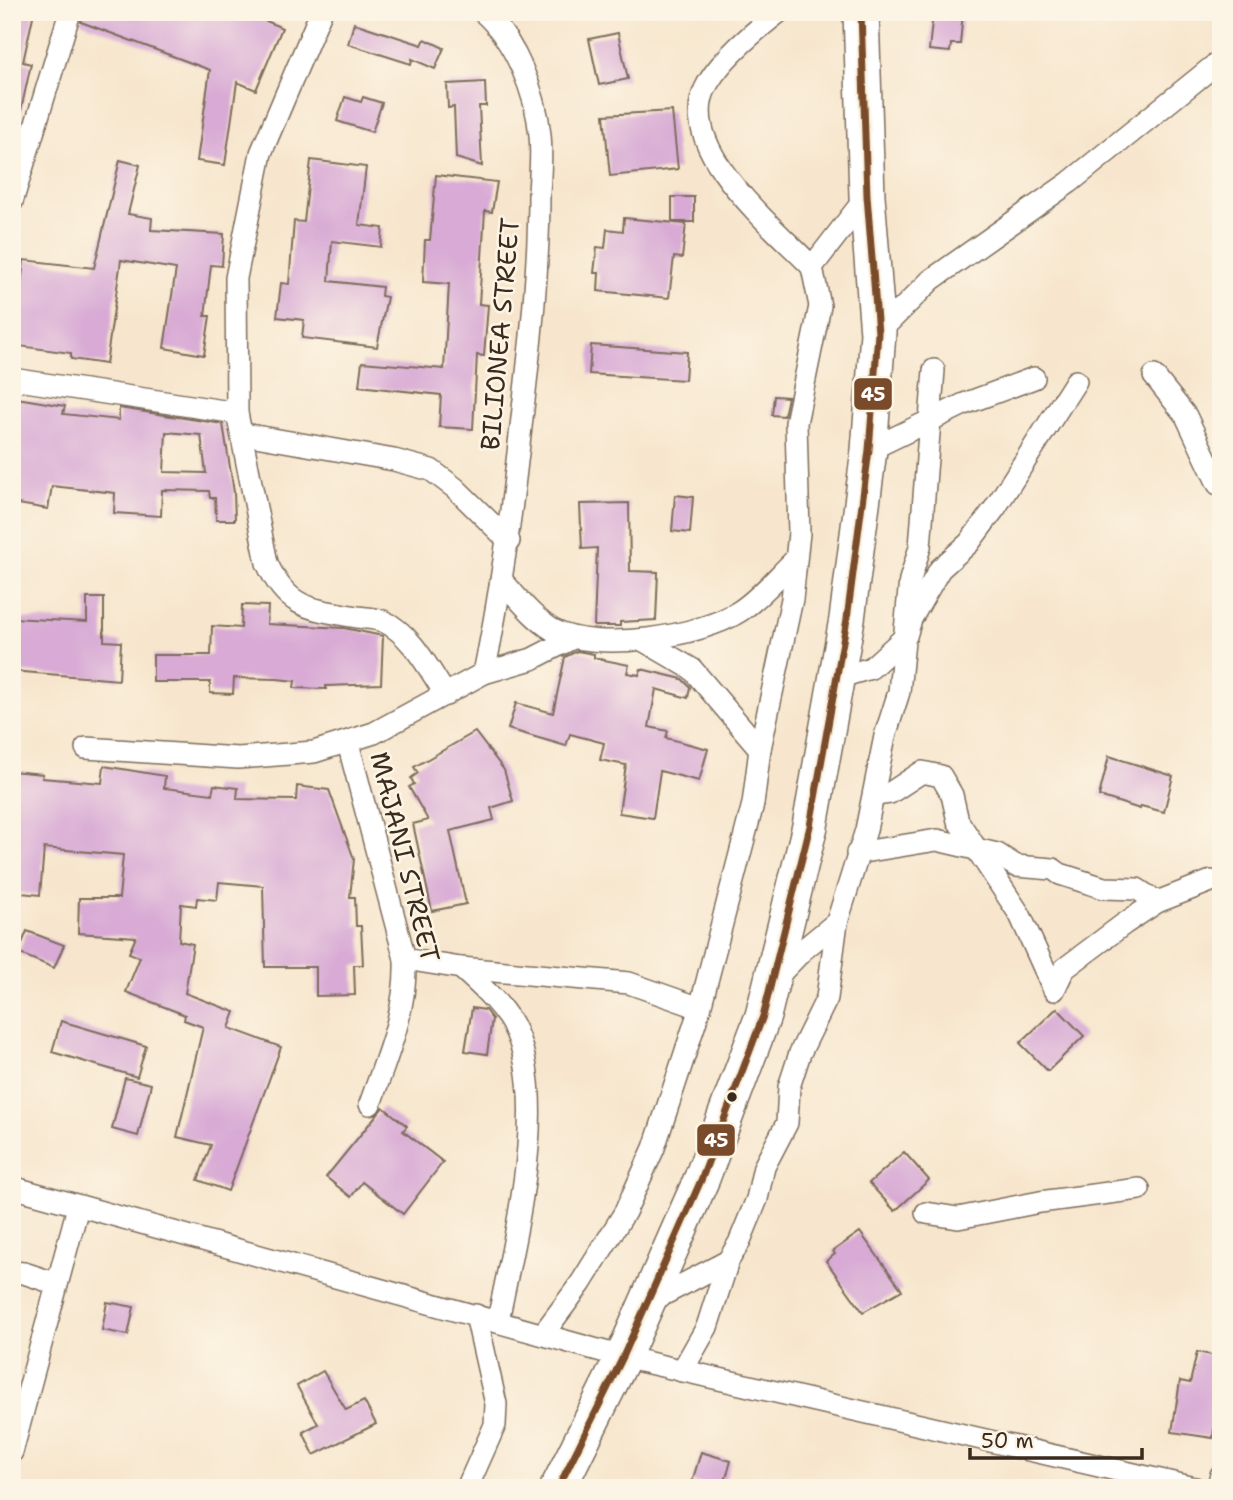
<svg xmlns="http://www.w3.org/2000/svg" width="1233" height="1500" font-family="'Shantell Sans',sans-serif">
  <rect width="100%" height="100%" fill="#fcf5e5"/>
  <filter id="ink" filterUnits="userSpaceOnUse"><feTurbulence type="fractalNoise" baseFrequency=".0143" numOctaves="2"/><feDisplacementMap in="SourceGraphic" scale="14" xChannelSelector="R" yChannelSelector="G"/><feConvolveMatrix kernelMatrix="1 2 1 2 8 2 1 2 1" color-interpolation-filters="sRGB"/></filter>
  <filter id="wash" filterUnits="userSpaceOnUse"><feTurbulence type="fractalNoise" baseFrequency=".00686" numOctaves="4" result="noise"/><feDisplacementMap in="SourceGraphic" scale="28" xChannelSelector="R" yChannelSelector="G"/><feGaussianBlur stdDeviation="1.57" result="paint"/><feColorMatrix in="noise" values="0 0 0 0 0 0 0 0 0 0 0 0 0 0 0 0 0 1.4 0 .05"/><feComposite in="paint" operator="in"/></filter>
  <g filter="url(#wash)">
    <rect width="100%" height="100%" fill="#f7e6cd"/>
    <g id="blocks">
      <g fill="#d8aad5" fill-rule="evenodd">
        <polygon points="12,12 34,12 23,62 31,64 20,115 12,114"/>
        <polygon points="83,12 247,12 282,28 256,90 237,82 225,165 197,161 210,70 81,22"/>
        <polygon points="933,12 963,12 960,44 951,44 950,52 929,50"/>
        <polygon points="354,23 422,45 425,39 444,48 435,69 412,59 411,64 348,44"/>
        <polygon points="618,33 628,79 599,85 589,39"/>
        <polygon points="485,82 486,106 479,106 482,166 456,158 454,107 448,108 447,84"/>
        <polygon points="345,97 361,102 363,97 382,103 372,132 337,121"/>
        <polygon points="672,111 678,169 610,176 604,115"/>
        <polygon points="120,160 140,165 128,214 152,218 151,230 224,234 222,266 211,265 205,316 210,316 204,355 164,348 176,269 121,260 106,364 71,359 71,353 12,345 12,317 17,318 24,260 94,268"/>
        <polygon points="311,160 366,167 359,225 383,228 381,247 332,241 329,281 382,287 381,296 387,297 377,347 302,338 304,320 277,317 281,283 289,284 294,221 304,222"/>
        <polygon points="436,175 497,182 492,212 485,211 479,304 488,305 484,356 477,355 473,429 439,427 441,395 359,386 362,362 444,369 449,284 423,282 425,240 430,240"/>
        <rect x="672" y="197" width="22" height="25"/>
        <polygon points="624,218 686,224 682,258 674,257 669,298 598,291 599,273 594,273 597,247 605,248 607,229 623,231"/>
        <polygon points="591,345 687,352 685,380 589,374"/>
        <polygon points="774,396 788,397 784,416 772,415"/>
        <path d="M17,398L65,406L63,414L119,420V408L223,424L234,492L235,520H216L215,498H210L209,491L162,490L161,516L114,513L115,493L52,486L48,509L12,503V425ZM166,432L201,435L206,473L164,472Z"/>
        <polygon points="675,495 693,497 690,533 672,531"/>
        <polygon points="629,503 630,571 658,572 656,620 620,622 620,626 594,626 597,548 582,549 580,504"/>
        <polygon points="87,598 104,598 104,641 121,642 119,680 12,671 12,618 87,622"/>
        <polygon points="242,605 268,606 267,624 344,628 383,636 381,684 326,686 326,689 294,688 295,681 277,679 234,678 233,694 210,693 210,682 153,682 153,655 211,655 212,626 241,628"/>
        <polygon points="577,651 594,654 594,658 629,665 627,673 639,675 641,669 682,679 690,687 688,698 656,689 649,727 668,731 666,738 708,749 699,781 660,771 653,818 619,813 626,765 600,760 604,743 570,734 566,746 508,729 516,703 553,713 565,657"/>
        <polygon points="475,732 504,770 513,801 491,808 494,820 450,831 466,904 432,911 413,824 428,820 409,787 414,784 411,778 418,773 414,767"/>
        <polygon points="1109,756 1173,776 1164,812 1141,806 1140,809 1099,796"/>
        <polygon points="104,766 165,776 164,788 212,794 214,785 238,788 237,799 296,800 297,786 329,790 354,859 350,897 355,897 356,926 361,926 363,965 354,965 355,995 316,996 316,967 265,967 263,886 219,882 217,900 197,898 196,906 181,904 179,941 193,944 185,993 235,1012 229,1028 281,1047 228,1191 198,1180 211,1145 177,1137 203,1027 184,1020 185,1015 126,992 140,957 129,953 136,937 78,933 79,898 119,898 123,855 44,848 40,895 12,892 12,771 43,774 42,778 102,783"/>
        <polygon points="27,931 64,945 54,968 18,953"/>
        <polygon points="472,1008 485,1010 492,1019 487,1054 465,1051"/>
        <polygon points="1057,1008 1084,1036 1048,1071 1020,1043"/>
        <polygon points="61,1021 146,1046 137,1077 52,1052"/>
        <polygon points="125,1078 151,1084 138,1136 112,1129"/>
        <polygon points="383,1107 407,1126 403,1131 443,1162 403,1214 362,1182 351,1197 326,1177"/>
        <polygon points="904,1152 929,1180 895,1211 869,1183"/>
        <polygon points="860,1232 902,1290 863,1312 826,1261 835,1254 833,1251"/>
        <polygon points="107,1302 134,1307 128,1335 102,1330"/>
        <polygon points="1197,1352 1221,1357 1221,1430 1214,1429 1213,1438 1172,1432 1180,1381 1190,1383"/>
        <polygon points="323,1371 346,1410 364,1401 376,1424 314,1455 303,1432 318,1424 297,1386"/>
        <polygon points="701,1452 731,1461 723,1488 692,1482"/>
      </g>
    </g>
  </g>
  <g filter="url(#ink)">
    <use href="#blocks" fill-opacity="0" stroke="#7d6c5b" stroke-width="2"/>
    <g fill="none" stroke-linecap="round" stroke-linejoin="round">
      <defs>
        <g id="minor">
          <path d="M321,12L261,153L236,278L237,413L267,563C287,609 311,609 357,617C365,618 376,618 383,621C411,633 430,671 446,695"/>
          <path d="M483,12C515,40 536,93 540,135C542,154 540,174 539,193C539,254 534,313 527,373C516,474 505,573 484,673"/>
          <path d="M779,12C756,30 717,62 705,89C677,150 775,228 812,267"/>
          <polyline points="12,202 70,12"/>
          <polyline points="878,333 931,280 1070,182 1221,60"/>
          <polyline points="1154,376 1186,416 1218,484"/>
          <polyline points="12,379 237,413"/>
          <polyline points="244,434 394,460 431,470 455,488 509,541"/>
          <polyline points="869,450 964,404 1034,378"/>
          <path d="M503,582C518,598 534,619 553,630C595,653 701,637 740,611C760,598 777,577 795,560"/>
          <polyline points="644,641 692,669 760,749"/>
          <polyline points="837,678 871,668 906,636 911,619 940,569 969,543 995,508 1076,381"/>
          <path d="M348,743L405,959C407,1011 387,1056 370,1104"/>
          <polyline points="86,748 238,758 314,752 374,733 484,673 532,659 573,638"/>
          <polyline points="875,795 890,793 922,772 941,776 952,795 958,821 1020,915 1054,990 1064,969 1124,924 1157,902 1211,881"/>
          <polyline points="857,853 937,840 997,854 1016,866 1053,869 1060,874 1104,888 1137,889 1157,902"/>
          <polyline points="405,959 461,968 629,983 700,1008"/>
          <path d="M461,968C479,984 500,1003 512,1024C552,1097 513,1242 498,1321"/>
          <polyline points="775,979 804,949 837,922"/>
          <polyline points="12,1187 623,1357 1195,1488"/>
          <polyline points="926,1213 958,1218 1040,1202 1139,1189"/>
          <polyline points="12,1272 24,1273 57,1284"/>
          <polyline points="649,1302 728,1261"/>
          <polyline points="543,1334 581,1283 625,1212 654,1148 700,1008 753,804 760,749 792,599 799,533 796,423 820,306 812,267 867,196"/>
          <polyline points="682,1371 707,1327 728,1261 739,1243 757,1199 764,1167 787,1123 789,1087 800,1053 827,998 837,922 866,830 885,736 899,692 910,580 920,547 934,370"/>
          <polyline points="12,1452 78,1207"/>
          <polyline points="467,1488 495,1425 496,1404 476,1315"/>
          <polyline points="1217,1488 1221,1475"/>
        </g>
        <polyline id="trunk" points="558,1488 623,1357 702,1178 763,1016 810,826 847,619 869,450 878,333 867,196 861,12"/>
      </defs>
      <use href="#minor" stroke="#7d6c5b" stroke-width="24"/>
      <use href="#trunk" stroke="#7d6c5b" stroke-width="38"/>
      <use href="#minor" stroke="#fff" stroke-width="21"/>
      <use href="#trunk" stroke="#fff" stroke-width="35"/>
      <defs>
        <polyline id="bus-1" points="558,1488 623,1357 702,1178 763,1016 810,826 847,619 869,450 878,333 867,196 861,12"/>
      </defs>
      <use href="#bus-1" stroke="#fcf5e5" stroke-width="12"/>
      <use href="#bus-1" stroke="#7a4b2a" stroke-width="7"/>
    </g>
  </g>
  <circle fill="#3b2a1e" stroke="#fcf5e5" stroke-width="2.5" cx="732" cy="1097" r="6"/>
  <g text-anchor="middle" stroke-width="5" stroke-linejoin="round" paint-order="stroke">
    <g font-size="26" fill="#3b2a1e" stroke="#fcf5e5">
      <text transform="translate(500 334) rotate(-85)" y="9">BILIONEA STREET</text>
      <text transform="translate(405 857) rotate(76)" y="9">MAJANI STREET</text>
    </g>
  </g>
  <g stroke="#fcf5e5" stroke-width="2.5">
    <rect x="853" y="377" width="40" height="34" rx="7" fill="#7a4b2a"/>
    <rect x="696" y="1123" width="40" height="34" rx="7" fill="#7a4b2a"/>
  </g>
  <g font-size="19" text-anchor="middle" font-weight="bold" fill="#fff">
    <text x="873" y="401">45</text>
    <text x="716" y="1147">45</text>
  </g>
  <rect width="1233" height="1500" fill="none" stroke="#fcf5e5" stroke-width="42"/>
  <path d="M970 1448v10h172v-10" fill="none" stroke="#3b2a1e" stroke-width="3.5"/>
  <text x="981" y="1448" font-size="21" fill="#3b2a1e" stroke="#fcf5e5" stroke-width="5" paint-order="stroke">50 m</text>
</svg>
